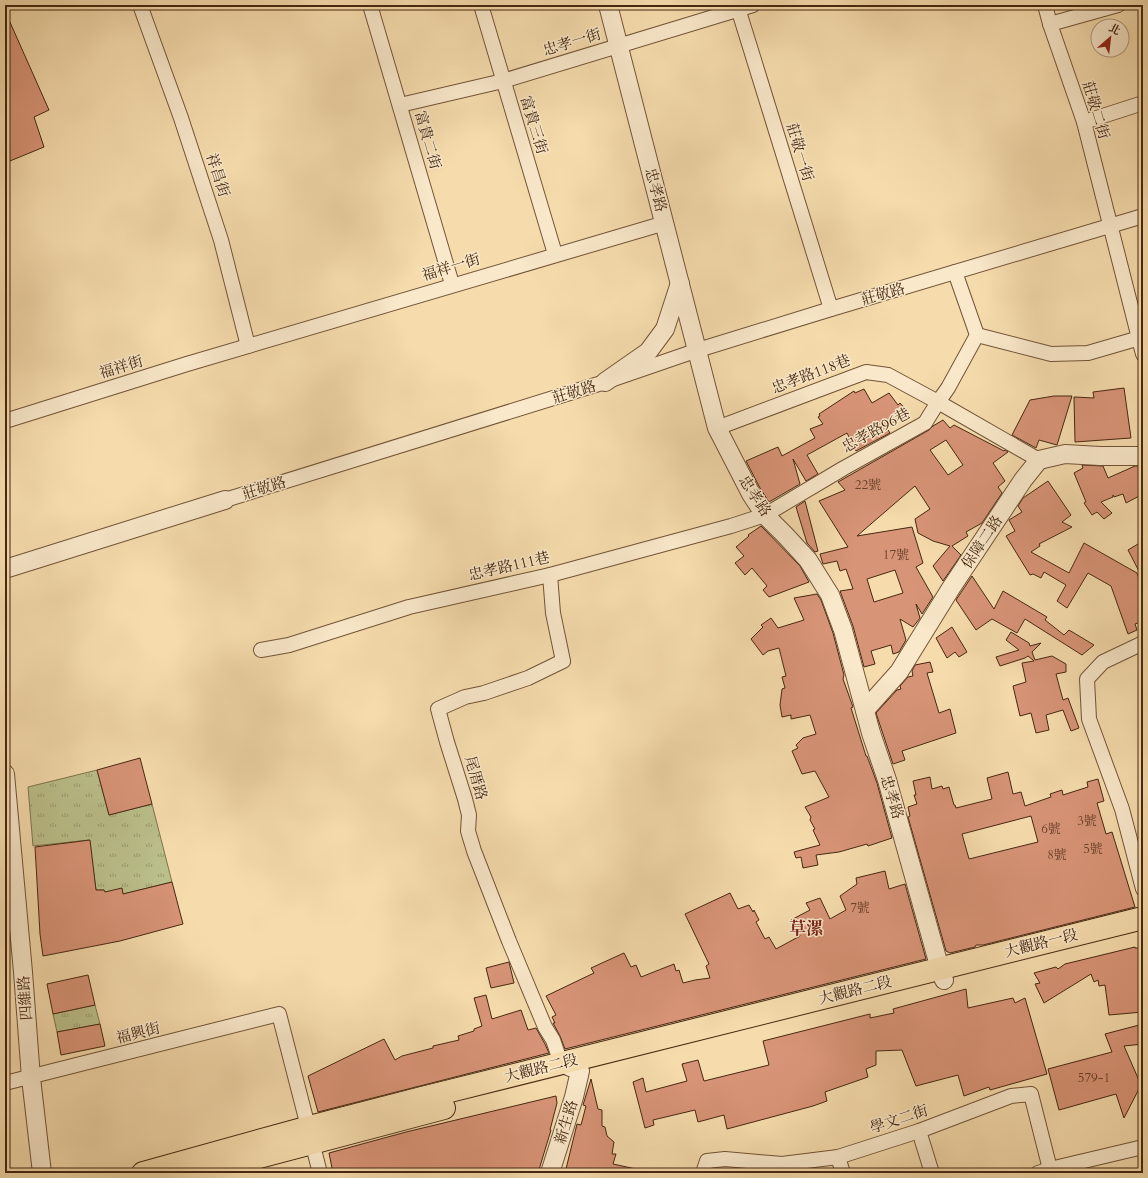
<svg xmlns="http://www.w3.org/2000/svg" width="1148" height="1178" font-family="Cardo,'Noto Serif TC',serif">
  <defs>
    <pattern id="grass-tufts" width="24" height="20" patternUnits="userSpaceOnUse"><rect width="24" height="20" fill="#bbc08b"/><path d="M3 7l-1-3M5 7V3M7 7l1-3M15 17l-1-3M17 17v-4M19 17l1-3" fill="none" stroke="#9a9c70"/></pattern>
  </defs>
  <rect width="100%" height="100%" fill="#f6dcad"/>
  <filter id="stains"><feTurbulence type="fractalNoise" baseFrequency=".005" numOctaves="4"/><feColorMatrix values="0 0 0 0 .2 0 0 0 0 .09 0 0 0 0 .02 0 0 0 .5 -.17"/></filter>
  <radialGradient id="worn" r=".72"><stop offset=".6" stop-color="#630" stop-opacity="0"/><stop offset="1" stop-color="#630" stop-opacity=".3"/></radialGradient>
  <g fill="url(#grass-tufts)" stroke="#80744e">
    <polygon points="97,770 109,815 152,804 172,882 123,894 105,892 104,890 96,890 89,840 33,846 28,787"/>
    <polygon points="95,1005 100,1024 57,1032 53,1014"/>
  </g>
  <g fill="#d89477" stroke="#462710" fill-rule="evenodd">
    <polygon points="5,11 49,110 34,117 44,147 5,163"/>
    <polygon points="1124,388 1131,438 1075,442 1074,397 1094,398 1093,392"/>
    <polygon points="864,389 872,403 889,393 898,405 900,403 908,412 886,427 890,433 856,451 847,433 807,455 818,474 806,481 793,459 800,484 769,502 760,488 746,461 778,447 782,456 815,438 810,429 823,424 818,417 820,416 819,414 854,391 855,393"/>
    <polygon points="1054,396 1072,396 1057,445 1039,440 1036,448 1012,435 1030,400"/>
    <path d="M943,420L950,428L954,425L1004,451L1005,450L1008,452L993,463L1005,481L998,487L1002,493L982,523L966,532L968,536L952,546L961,555L943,581L933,566L950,546L933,541L918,533L915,519L930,509L915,486L857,536L912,527L923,563L916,567L933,597L922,614L916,604L920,618L913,627L900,619L906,640L899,652L893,654L891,645L871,651L875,664L864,667L853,626L840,591L853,589L846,569L840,571L837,561L823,564L820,554L848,547L819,501L845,490L838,482L929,430L933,426ZM946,440L963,465L948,475L930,450ZM895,570L903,593L874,602L867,579Z"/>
    <polygon points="1082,465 1103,466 1108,478 1135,466 1143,466 1143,494 1126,503 1123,494 1114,497 1113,495 1113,497 1101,502 1112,513 1104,519 1097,512 1092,515 1084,503 1086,502 1074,473 1083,468"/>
    <polygon points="1048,481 1071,515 1062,522 1072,527 1039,544 1040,546 1031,552 1069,573 1084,543 1137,573 1143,589 1143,621 1135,624 1137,630 1128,634 1111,586 1088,573 1067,608 1057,601 1066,585 1044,572 1041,578 1033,574 1030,575 1006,536 1015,531 1009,520 1022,512 1018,506 1023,498"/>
    <polygon points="805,501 818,551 815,552 807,543 796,507"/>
    <polygon points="761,526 800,566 809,582 769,597 763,590 767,586 752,568 745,575 735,563 744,556 736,547 749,536 748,535"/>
    <polygon points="1138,544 1143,553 1143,579 1128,550"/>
    <polygon points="972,576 994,609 1003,591 1047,617 1045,620 1064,635 1069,630 1094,645 1082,655 1025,619 1017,633 992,619 976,630 956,600"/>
    <polygon points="817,594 821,600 833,633 844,675 843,679 853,707 851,708 866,756 867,756 877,783 892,838 868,846 867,844 839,852 816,855 818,865 803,868 801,857 796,858 794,852 820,845 813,830 815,829 810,820 811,817 805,807 829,797 815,771 802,774 792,751 798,748 796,745 803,738 816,734 810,715 791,719 791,715 782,717 780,705 782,689 785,688 782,677 786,676 779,648 768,651 763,655 751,639 763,627 761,625 771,618 778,628 804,620 794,598"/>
    <polygon points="952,627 967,652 959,657 955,652 947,658 936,638"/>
    <polygon points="1011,632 1029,643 1030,646 1041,643 1032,652 1035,660 1052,656 1066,664 1066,672 1056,674 1063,700 1068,698 1079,728 1071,731 1063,710 1046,715 1049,730 1036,733 1031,713 1020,716 1013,686 1026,682 1022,663 1034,661 1028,656 1025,658 1000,666 996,657 1019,650 1006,640"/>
    <polygon points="930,662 933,672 927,673 939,713 950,709 956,733 902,751 905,760 893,764 876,713 897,690 901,689 900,686 908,677 913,676 912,671 915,665"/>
    <polygon points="140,758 152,804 109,815 97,770"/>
    <path d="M1008,772L1013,794L1021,792L1025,806L1051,797L1050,794L1062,790L1063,795L1088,787L1087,782L1098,779L1104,801L1097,803L1106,834L1112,832L1135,907L983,945H976L975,947L950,953L946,951L908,817L910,816L908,807L917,804L914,795H916L913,781L930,777L932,789L942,786L943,789L949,787L954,805H955L956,808L992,799L987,778ZM1031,816L1038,842L969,859L962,834Z"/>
    <polygon points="90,840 96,890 104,890 105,892 122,888 123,894 172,882 183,924 120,941 43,956 40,934 35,847"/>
    <polygon points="885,871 889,889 905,884 926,959 565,1049 560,1036 553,1023 555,1023 552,1017 556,1015 546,996 594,973 591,968 624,953 631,967 636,965 641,977 674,964 676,971 679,970 683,983 695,980 710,978 706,966 709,964 685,914 730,893 738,909 749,905 753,912 754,910 759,920 756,922 765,939 769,937 776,949 800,936 791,920 810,910 806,903 820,898 830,919 846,910 840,896 857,884 856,878"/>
    <polygon points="1135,947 1135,948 1140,948 1143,980 1143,1012 1109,1015 1105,985 1099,986 1098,980 1094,982 1091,974 1044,1003 1035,984 1040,983 1034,973 1056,967 1058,969 1065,964"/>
    <polygon points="509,962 514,983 491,988 486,968"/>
    <polygon points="88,975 95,1005 53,1014 47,984"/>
    <polygon points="966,989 968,1008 1013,998 1015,1003 1025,998 1047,1074 990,1090 989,1087 964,1096 958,1075 916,1086 902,1050 876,1051 876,1065 866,1069 868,1077 825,1092 827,1101 813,1106 727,1129 724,1115 698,1122 695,1110 653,1120 654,1125 645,1128 633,1082 643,1078 646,1092 687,1081 682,1064 698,1060 704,1081 769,1065 763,1041 870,1014 870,1018 894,1013 893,1009"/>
    <polygon points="486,995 492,1019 521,1010 528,1030 536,1028 545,1044 549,1053 318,1112 308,1076 384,1039 395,1060 402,1056 433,1048 433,1046 459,1040 458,1036 474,1031 474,1029 482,1026 474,998"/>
    <polygon points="100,1024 105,1046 61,1055 57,1032"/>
    <polygon points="1143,1024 1143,1044 1124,1046 1141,1085 1124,1118 1116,1094 1059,1110 1048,1069 1112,1052 1105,1034"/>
    <polygon points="591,1079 598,1109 602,1110 602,1126 605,1127 607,1136 614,1142 612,1154 616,1154 613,1164 636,1169 635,1173 565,1173 577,1124 581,1125 586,1106 583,1105"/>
    <polygon points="556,1096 557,1103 550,1130 551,1130 538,1173 333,1173 329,1153 406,1132"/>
  </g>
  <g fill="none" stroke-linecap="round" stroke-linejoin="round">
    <defs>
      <g id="minor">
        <polyline points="140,5 181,118 221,240 248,346"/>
        <polyline points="370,5 452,284"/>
        <polyline points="481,5 555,254"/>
        <polyline points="737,5 831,309"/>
        <polyline points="1045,5 1050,24 1084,122 1143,354"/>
        <polyline points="1050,24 1118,5"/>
        <polyline points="400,105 503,81 753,5"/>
        <polyline points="1084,122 1143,103"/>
        <polyline points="977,335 1051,354 1088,353 1143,337"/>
        <polyline points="5,421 187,364 665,223"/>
        <polyline points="717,428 866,372 888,375 938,402 948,388 977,335 955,272"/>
        <polyline points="225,500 605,382 698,350 831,309 1143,216"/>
        <polyline points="550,575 553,613 563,661 528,678 484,693 465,697 438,709 447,742 465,799 469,815 468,831 474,851 509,941 545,1027 553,1040 561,1063"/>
        <polyline points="1143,643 1103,662 1087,679 1089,719 1122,809 1143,889"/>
        <polyline points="261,650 289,645 409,607 550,575 731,526 765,515 844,468 925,423 938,402 1039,460"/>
        <polyline points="5,1083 279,1014 320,1173"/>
        <polyline points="919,1131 932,1173"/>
        <polyline points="838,1157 843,1173"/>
        <polyline points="703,1173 707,1161 725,1159 782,1164 838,1157 919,1131 1011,1096 1031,1094 1051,1173"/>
        <polyline points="1038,1173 1050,1169 1143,1147"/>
      </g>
      <g id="tertiary">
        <polyline points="608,5 717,428 751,494 765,515 785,535 808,560 830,595 843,630 871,733 887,780 940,969 944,980"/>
        <polyline points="605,382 648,352 665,329 680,283"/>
        <polyline points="5,569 225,500"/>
        <polyline points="865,710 899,672 951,588 1023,480 1039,460 1065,454 1100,456 1143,456"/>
        <polyline points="5,774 23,972 31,1078 42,1173"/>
        <polyline points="550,1173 574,1097 580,1071 561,1063"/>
      </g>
      <g id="primary">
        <polyline points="143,1173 309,1127 422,1098 1143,918"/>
        <polyline points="199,1173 444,1108"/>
      </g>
    </defs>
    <use href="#minor" stroke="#725437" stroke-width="16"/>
    <use href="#tertiary" stroke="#725437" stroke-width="20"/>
    <use href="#primary" stroke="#462710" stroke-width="24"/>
    <use href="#minor" stroke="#f9e8ca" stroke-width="14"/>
    <use href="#tertiary" stroke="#f9e8ca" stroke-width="18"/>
    <use href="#primary" stroke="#f6dcad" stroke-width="22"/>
  </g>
  <g text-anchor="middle" stroke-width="3" stroke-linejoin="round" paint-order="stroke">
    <g font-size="13" fill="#6a422a">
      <text x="868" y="489">22號</text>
      <text x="896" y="559">17號</text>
      <text x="1087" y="825">3號</text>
      <text x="1051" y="833">6號</text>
      <text x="1093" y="853">5號</text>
      <text x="1057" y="859">8號</text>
      <text x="860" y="912">7號</text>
      <text x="1094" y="1082">579-1</text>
    </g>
    <g font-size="15" fill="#462710" stroke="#f9e8ca">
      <text transform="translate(572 42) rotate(-17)" y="5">忠孝一街</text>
      <text transform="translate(1096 110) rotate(73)" y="5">莊敬二街</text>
      <text transform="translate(534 125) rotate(73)" y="5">富貴三街</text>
      <text transform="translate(428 140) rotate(74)" y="5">富貴二街</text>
      <text transform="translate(800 152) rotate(73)" y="5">莊敬一街</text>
      <text transform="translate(218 175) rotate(72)" y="5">祥昌街</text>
      <text transform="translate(656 190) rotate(75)" y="5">忠孝路</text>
      <text transform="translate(451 267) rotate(-17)" y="5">福祥一街</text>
      <text transform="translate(883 294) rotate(-16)" y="5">莊敬路</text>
      <text transform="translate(121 367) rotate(-17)" y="5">福祥街</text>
      <text transform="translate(811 374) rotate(-21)" y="5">忠孝路118巷</text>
      <text transform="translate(574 392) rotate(-17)" y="5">莊敬路</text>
      <text transform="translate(876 430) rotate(-29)" y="5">忠孝路96巷</text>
      <text transform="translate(264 488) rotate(-17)" y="5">莊敬路</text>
      <text transform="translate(755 496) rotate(57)" y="5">忠孝路</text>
      <text transform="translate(982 542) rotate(-56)" y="5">保障二路</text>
      <text transform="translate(509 566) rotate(-13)" y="5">忠孝路111巷</text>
      <text transform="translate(476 778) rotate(74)" y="5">尾厝路</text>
      <text transform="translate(892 797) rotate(73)" y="5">忠孝路</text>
      <text transform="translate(1041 943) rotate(-14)" y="5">大觀路一段</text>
      <text transform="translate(855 990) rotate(-14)" y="5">大觀路二段</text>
      <text transform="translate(25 998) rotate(-94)" y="5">四維路</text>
      <text transform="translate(138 1033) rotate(-14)" y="5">福興街</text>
      <text transform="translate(541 1068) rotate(-14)" y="5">大觀路二段</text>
      <text transform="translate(899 1119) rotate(-18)" y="5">學文二街</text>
      <text transform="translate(566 1122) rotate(-73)" y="5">新生路</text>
    </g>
    <g font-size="17" font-weight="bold" fill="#7a1f14" stroke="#f9e8ca">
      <text x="806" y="934">草漯</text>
    </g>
  </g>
  <rect width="1148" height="1178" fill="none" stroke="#f6dcad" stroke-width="20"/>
  <rect x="6" y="6" width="1136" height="1166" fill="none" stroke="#462710" stroke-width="2"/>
  <rect x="10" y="10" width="1128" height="1158" fill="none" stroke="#462710"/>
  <g transform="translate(1110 38) rotate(28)"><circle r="19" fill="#f9e8ca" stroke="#b19b80"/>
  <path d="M0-3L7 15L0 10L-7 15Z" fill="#8f2418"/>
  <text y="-6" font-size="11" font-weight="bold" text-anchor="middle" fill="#462710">北</text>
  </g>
  <rect width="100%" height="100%" filter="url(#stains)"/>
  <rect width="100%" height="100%" fill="url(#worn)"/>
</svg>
